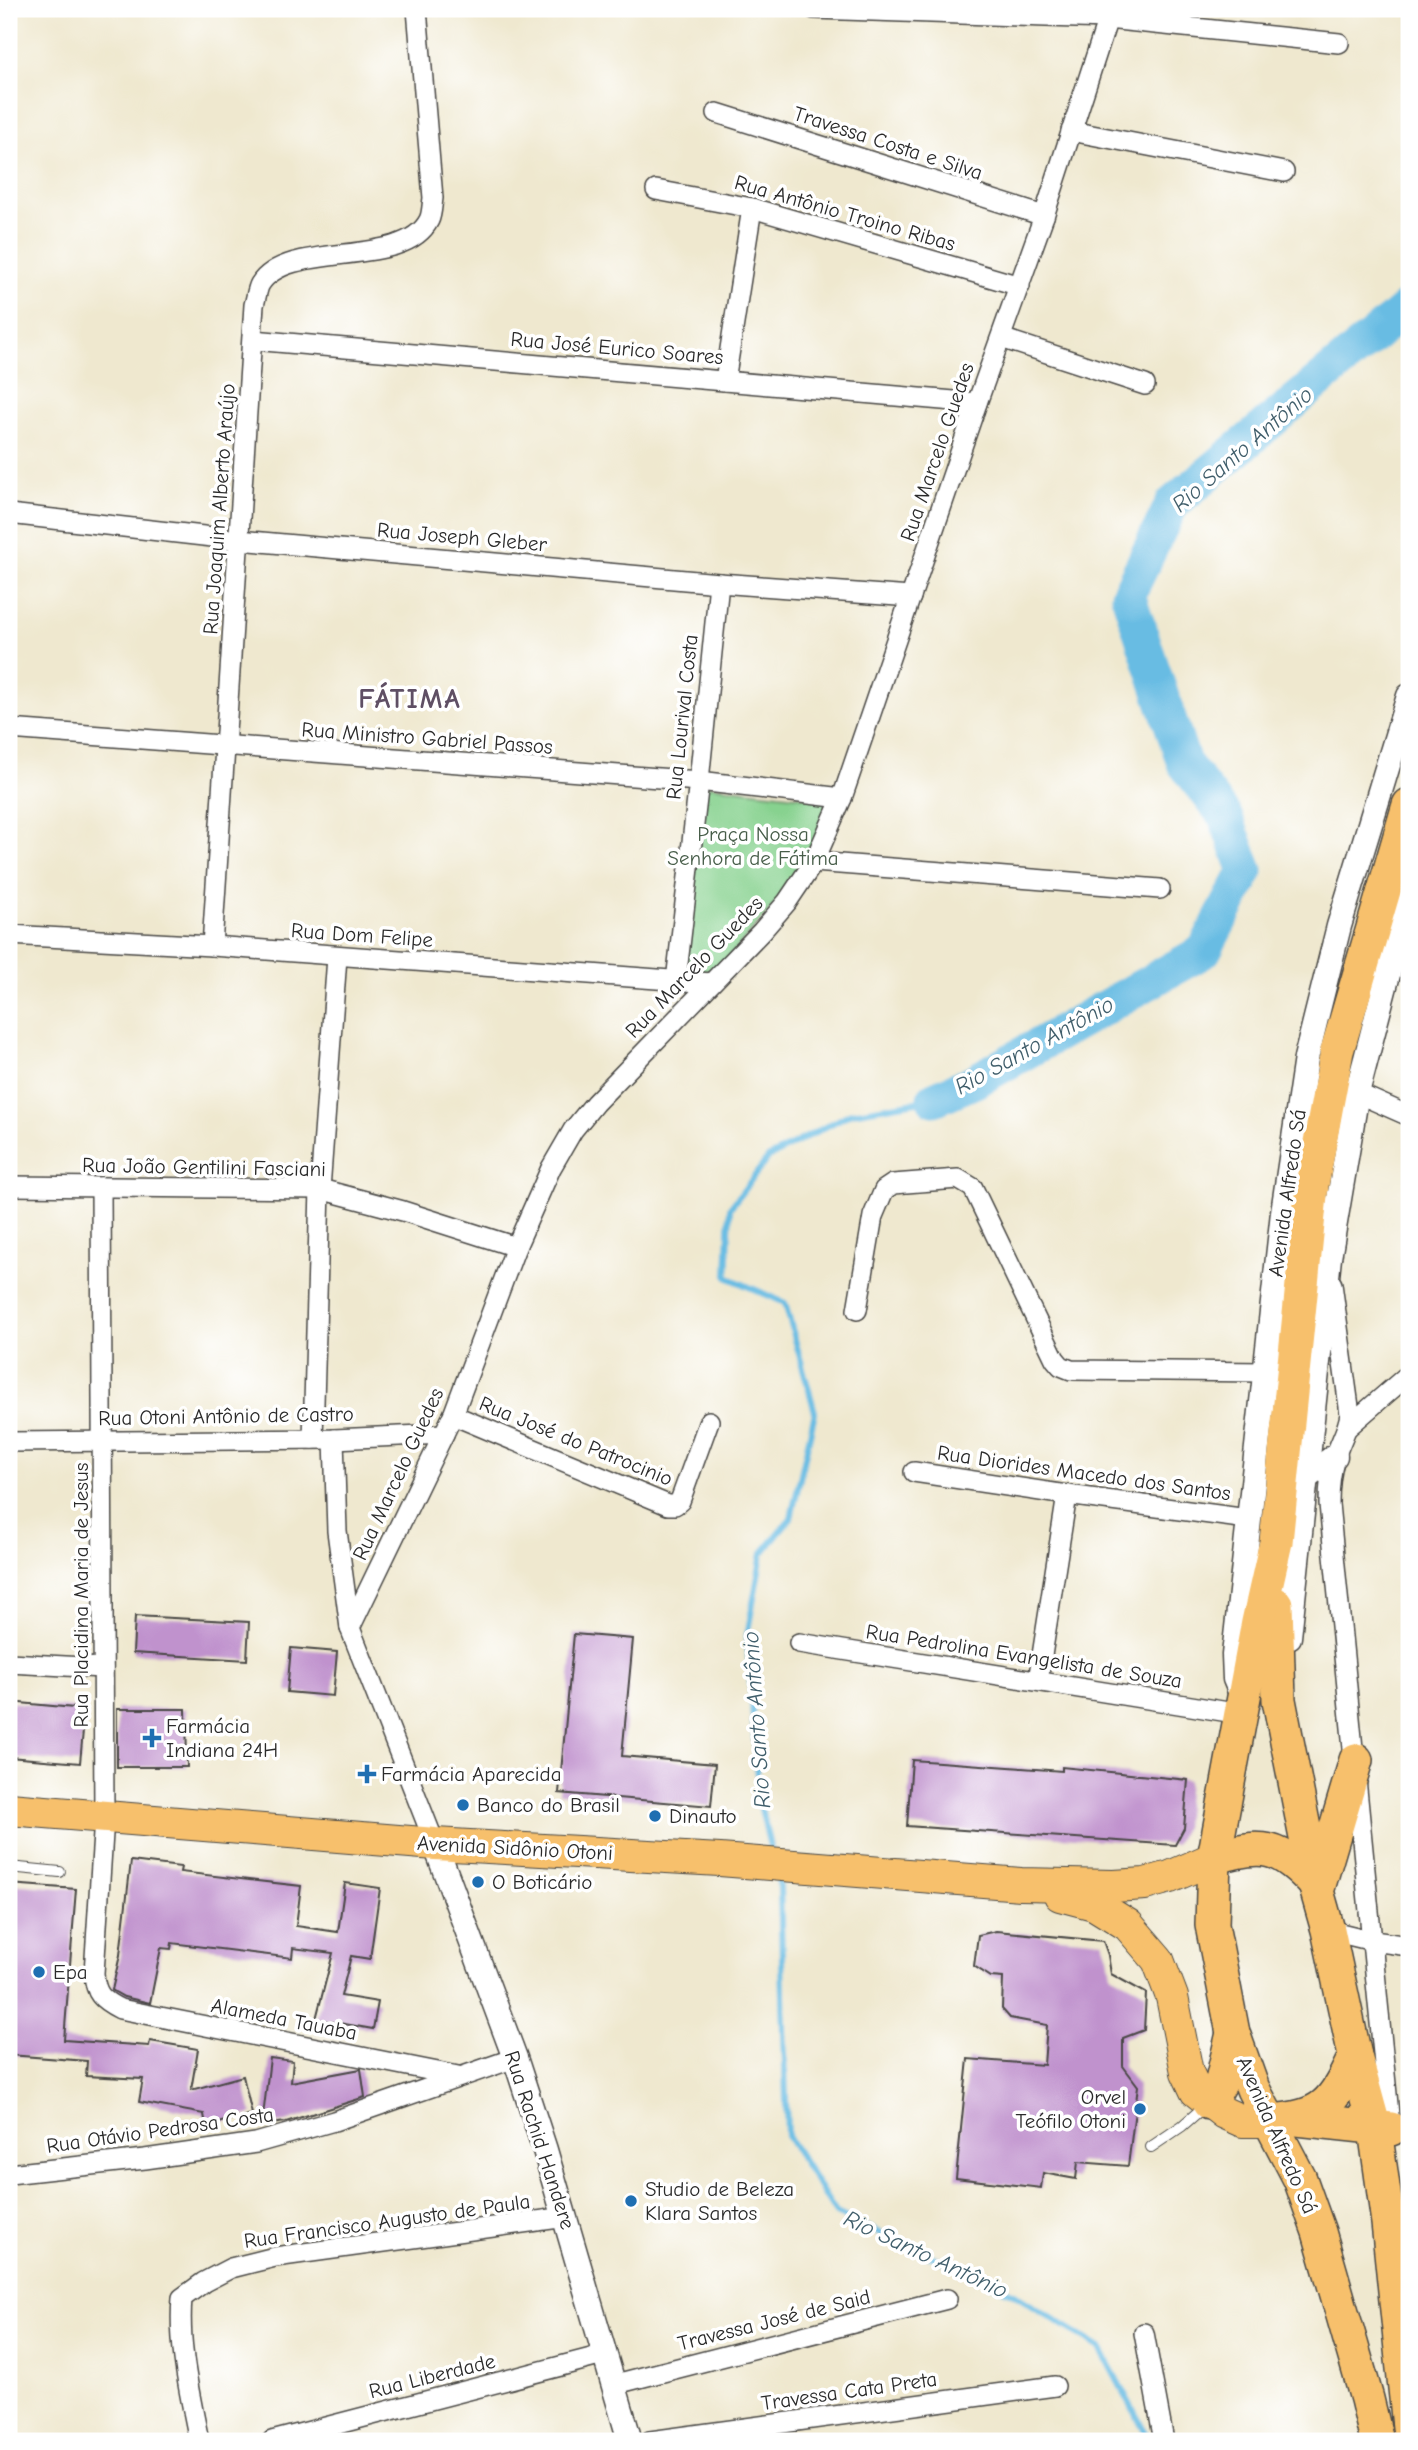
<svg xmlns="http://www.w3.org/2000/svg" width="1418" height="2450" font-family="'Comic Neue',sans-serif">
  <rect width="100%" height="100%" fill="#fff"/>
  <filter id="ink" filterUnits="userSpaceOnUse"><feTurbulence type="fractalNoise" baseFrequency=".0143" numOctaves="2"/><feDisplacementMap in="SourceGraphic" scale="14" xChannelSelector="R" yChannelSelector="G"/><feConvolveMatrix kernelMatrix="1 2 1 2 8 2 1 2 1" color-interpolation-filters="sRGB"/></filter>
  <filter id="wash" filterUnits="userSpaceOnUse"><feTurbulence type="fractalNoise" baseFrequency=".00686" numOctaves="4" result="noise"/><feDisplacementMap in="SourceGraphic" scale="28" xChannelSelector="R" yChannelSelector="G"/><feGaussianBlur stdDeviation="1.57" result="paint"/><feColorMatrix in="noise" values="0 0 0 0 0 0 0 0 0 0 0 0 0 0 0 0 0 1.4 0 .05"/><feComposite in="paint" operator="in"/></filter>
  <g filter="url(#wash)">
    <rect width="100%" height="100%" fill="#efe8cf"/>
    <polygon fill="#87d28f" stroke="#597e5d" stroke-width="2" points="704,785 832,800 809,864 717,972 685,968"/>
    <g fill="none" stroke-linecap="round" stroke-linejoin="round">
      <g stroke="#67bce3" stroke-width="6">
        <polyline points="772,1855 759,1800 747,1636 762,1554 791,1518 815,1412 785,1303 727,1277 730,1208 768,1158 851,1113 934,1099"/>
        <polyline points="777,1875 780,1888 787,2136 836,2213 1012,2293 1100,2348 1150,2441"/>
      </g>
      <polyline stroke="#67bce3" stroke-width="35" points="934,1099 975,1081 1204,951 1246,871 1225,816 1184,763 1128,595 1172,504 1409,306"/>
    </g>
    <g id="blocks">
      <g fill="#c092cd">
        <polygon points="135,1616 249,1622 247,1660 133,1653"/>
        <polygon points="574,1634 633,1639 622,1756 715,1764 711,1806 559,1793"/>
        <polygon points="291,1648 337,1652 333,1696 287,1692"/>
        <polygon points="9,1702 85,1709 80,1763 9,1757"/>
        <polygon points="117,1709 186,1709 187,1767 117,1767"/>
        <polygon points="912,1760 1062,1771 1062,1767 1188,1780 1184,1828 1175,1845 907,1826"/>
        <polygon points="131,1861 181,1867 180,1872 301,1886 296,1926 338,1932 345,1883 380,1888 370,1959 351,1956 341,1996 378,2002 373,2029 316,2019 333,1953 293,1948 292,1958 172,1943 171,1949 161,1948 150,2003 124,1997 115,1992 112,1990 120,1955"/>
        <polygon points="9,1884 76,1889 64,2040 149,2046 150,2041 198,2049 191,2090 243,2076 252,2114 206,2126 204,2114 139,2102 143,2079 86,2076 87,2061 9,2055"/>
        <polygon points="996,1931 1103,1941 1108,1955 1111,1974 1146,1993 1144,2030 1123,2038 1123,2066 1138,2086 1128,2166 1078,2162 1076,2179 1043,2173 1041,2188 956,2178 968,2059 1044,2065 1047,2025 1010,2018 1002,2009 1003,1978 991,1977 974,1966 978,1935"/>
        <polygon points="270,2058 293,2061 291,2082 361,2069 365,2097 286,2122 262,2125"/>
      </g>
    </g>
  </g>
  <g filter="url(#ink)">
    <use href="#blocks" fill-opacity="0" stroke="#484744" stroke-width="2"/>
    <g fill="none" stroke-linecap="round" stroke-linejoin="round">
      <defs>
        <g id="service">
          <polyline points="9,1867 60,1872"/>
          <polyline points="1151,2147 1182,2126 1206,2105"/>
        </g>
        <g id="minor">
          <polyline points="814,9 1107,19 1339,43"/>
          <polyline points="717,113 1044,216"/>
          <polyline points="1071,131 1284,172"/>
          <polyline points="656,190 752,208 1020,286"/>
          <polyline points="1001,338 1145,385"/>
          <polyline points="253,340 977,403"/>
          <polyline points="725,381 752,208"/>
          <polyline points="9,514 239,540 719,583 911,597"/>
          <polyline points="9,729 699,781 842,798"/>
          <polyline points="814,862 1160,889"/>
          <polyline points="9,935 212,946 711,983"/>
          <path d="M212,946L254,305C256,299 257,289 260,284C289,239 404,270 429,220C432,214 432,204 433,198L417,9"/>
          <polyline points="676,981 699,781 719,583"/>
          <polyline points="1357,1093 1409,1116"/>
          <polyline points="9,1186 320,1189 403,1211 516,1247"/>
          <path d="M101,1187L104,1818L94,1973C95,1994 102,2000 120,2009L458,2076"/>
          <path d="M1332,1284L1350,1414C1348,1430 1339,1443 1335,1458C1330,1473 1329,1489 1329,1504L1391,2135"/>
          <polyline points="857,1310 873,1216 884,1190 893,1184 958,1179 973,1188 1055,1359 1061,1366 1071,1370 1265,1372"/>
          <polyline points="453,1415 668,1505 675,1505 680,1501 709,1421"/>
          <polyline points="1348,1427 1409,1374"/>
          <polyline points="313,1439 320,1189 337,957"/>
          <polyline points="334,1439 337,1531 350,1628"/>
          <polyline points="9,1442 334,1439 444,1434"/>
          <polyline points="914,1472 1067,1495 1248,1519"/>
          <polyline points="799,1643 1241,1714"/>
          <polyline points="9,1663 103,1668"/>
          <polyline points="1038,1681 1067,1495"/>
          <polyline points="435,1844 350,1628 453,1415 516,1247 551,1168 573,1130 595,1103 762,931 787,902 814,862 842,798 977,403 1044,216 1111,9"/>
          <polyline points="1328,1930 1373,1941 1409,1946"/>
          <polyline points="9,2174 145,2159 256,2143 334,2121 515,2058"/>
          <polyline points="1144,2333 1164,2441"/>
          <polyline points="612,2385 947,2299"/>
          <path d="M199,2441C190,2394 178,2347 182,2298L204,2282L231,2268L275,2257L566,2217"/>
          <polyline points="272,2441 603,2355"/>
          <polyline points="650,2441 1055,2386"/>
        </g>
        <g id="tertiary">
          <polyline points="1306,1478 1335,1456"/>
          <polyline points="1289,1637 1329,1258 1357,1093 1409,894"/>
          <polyline points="1240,1691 1235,1679 1234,1655 1283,1212 1306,1058 1339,926 1409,696"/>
          <polyline points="435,1844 515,2058 545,2150 630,2441"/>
        </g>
        <g id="primary">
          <polyline points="9,1809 435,1844 720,1860 1021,1884 1114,1886 1145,1884 1170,1877 1214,1858"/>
          <polyline points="1060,1895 1094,1904 1128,1925 1158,1960 1172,1997 1187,2072 1196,2091 1224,2113 1242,2121 1269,2121"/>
        </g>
        <g id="trunk">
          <polyline points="1276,1604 1279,1700 1315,1884 1328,1930 1355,2056 1375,2129 1388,2223 1409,2427"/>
          <path d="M1214,1858C1263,1842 1280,1846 1315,1884"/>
          <polyline points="1319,1885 1356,1760"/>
          <polyline points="1209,2103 1222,2080 1233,2033"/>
          <polyline points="1297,2119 1391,2129"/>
          <path d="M1269,2121C1324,2117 1333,2104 1355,2056"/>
          <polyline points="1377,2441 1367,2399 1319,2232 1300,2179 1253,2089 1233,2033 1212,1925 1214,1858 1258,1622 1276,1542 1312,1185 1337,1051 1409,805"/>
        </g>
      </defs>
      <use href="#service" stroke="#484744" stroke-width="12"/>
      <use href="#minor" stroke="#484744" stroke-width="22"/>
      <use href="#tertiary" stroke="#484744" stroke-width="27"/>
      <use href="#primary" stroke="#484744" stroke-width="34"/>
      <use href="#trunk" stroke="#484744" stroke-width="36"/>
      <use href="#service" stroke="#fff" stroke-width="10"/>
      <use href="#minor" stroke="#fff" stroke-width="19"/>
      <use href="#tertiary" stroke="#fff" stroke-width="24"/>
      <use href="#primary" stroke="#f7c06c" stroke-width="32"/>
      <use href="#trunk" stroke="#f7c06c" stroke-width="33"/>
    </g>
  </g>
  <g fill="#1f6fb2" stroke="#fff" stroke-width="2.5">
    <path d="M148.5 1727.5h7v7h7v7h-7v7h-7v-7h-7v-7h7z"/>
    <path d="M363.5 1763.5h7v7h7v7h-7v7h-7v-7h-7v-7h7z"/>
    <circle cx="463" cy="1805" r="7"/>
    <circle cx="655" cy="1816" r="7"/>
    <circle cx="478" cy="1882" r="7"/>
    <circle cx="39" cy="1972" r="7"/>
    <circle cx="1140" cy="2109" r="7"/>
    <circle cx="631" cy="2201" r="7"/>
  </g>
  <g text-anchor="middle" stroke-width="7" stroke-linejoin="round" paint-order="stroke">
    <g font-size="21" fill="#2b2b2b" stroke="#fff">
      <text transform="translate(888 143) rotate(18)" y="7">Travessa Costa e Silva</text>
      <text transform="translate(845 213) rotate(16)" y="7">Rua Antônio Troino Ribas</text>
      <text transform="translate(617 348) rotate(5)" y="7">Rua José Eurico Soares</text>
      <text transform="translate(937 452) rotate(-71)" y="7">Rua Marcelo Guedes</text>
      <text transform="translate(219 509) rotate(-86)" y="7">Rua Joaquim Alberto Araújo</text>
      <text transform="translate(462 537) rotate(5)" y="7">Rua Joseph Gleber</text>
      <text transform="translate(682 717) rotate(-84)" y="7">Rua Lourival Costa</text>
      <text transform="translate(427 738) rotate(4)" y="7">Rua Ministro Gabriel Passos</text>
      <text transform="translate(362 935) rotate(4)" y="7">Rua Dom Felipe</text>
      <text transform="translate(694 967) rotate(-46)" y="7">Rua Marcelo Guedes</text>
      <text transform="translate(204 1167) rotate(1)" y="7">Rua João Gentilini Fasciani</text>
      <text transform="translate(1287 1193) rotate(-82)" y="7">Avenida Alfredo Sá</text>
      <text transform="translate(226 1416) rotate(-1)" y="7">Rua Otoni Antônio de Castro</text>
      <text transform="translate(576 1441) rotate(22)" y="7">Rua José do Patrocinio</text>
      <text transform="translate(1084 1473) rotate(8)" y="7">Rua Diorides Macedo dos Santos</text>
      <text transform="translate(398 1474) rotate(-65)" y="7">Rua Marcelo Guedes</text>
      <text transform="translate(81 1595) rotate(-90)" y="7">Rua Placidina Maria de Jesus</text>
      <text transform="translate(1024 1656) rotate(9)" y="7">Rua Pedrolina Evangelista de Souza</text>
      <text transform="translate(515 1848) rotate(3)" y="7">Avenida Sidônio Otoni</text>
      <text transform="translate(284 2019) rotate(11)" y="7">Alameda Tauaba</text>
      <text transform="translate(160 2130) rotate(-8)" y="7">Rua Otávio Pedrosa Costa</text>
      <text transform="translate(1277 2135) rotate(66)" y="7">Avenida Alfredo Sá</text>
      <text transform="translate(540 2140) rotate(72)" y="7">Rua Rachid Handere</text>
      <text transform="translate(387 2221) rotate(-8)" y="7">Rua Francisco Augusto de Paula</text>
      <text transform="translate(774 2320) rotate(-14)" y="7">Travessa José de Said</text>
      <text transform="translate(432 2376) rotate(-14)" y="7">Rua Liberdade</text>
      <text transform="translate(849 2391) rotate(-8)" y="7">Travessa Cata Preta</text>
    </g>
    <g font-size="21" fill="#475d49" stroke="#fff">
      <text x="753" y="841">Praça Nossa<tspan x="753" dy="24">Senhora de Fátima</tspan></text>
    </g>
    <g font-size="21" fill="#2b2b2b" stroke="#fff" text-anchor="start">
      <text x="166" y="1733">Farmácia<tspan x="166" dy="24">Indiana 24H</tspan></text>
      <text x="381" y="1781">Farmácia Aparecida</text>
      <text x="477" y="1812">Banco do Brasil</text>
      <text x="669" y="1823">Dinauto</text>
      <text x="492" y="1889">O Boticário</text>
      <text x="53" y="1979">Epa</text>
      <text x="1126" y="2104" text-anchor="end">Orvel<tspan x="1126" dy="24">Teófilo Otoni</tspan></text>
      <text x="645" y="2196">Studio de Beleza<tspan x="645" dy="24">Klara Santos</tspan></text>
    </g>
    <g font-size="23" font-style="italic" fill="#405e6b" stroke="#fff">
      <text transform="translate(1242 449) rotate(-41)" y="8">Rio Santo Antônio</text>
      <text transform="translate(1034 1045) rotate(-29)" y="8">Rio Santo Antônio</text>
      <text transform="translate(756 1720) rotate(-94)" y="8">Rio Santo Antônio</text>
      <text transform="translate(926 2254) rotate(25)" y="8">Rio Santo Antônio</text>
    </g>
    <g font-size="28" font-weight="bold" letter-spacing="2" fill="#5f4f64" stroke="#fff">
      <text x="410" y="708">FÁTIMA</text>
    </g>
  </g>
  <rect width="1418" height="2450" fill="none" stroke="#fff" stroke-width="35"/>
</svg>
